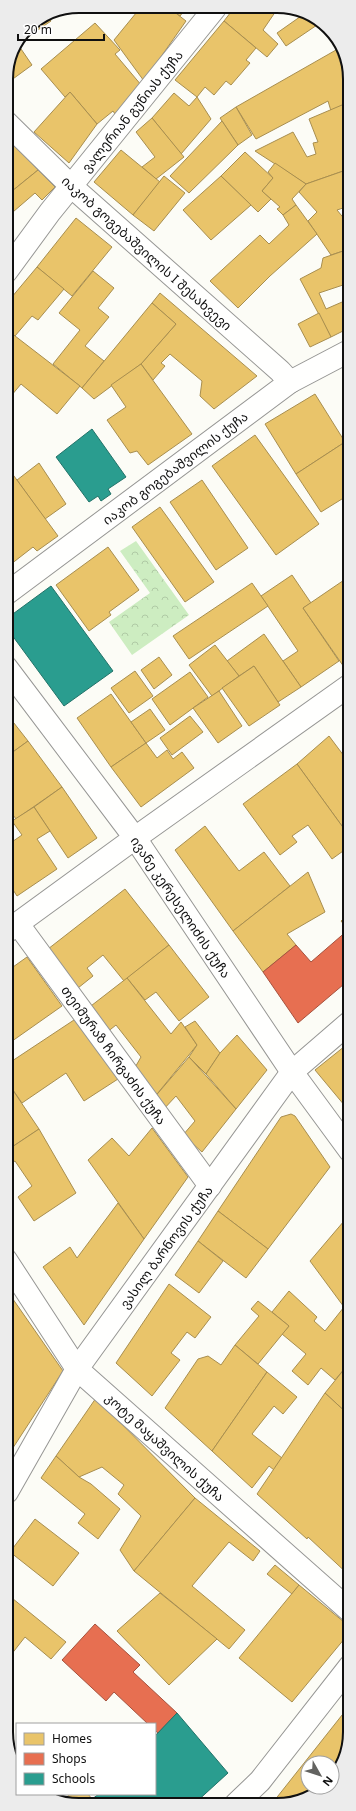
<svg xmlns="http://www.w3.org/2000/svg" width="356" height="1811" font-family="Georgia,'Noto Sans Georgian',serif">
  <defs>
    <pattern id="forest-crowns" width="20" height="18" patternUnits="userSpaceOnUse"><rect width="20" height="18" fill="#cdedc1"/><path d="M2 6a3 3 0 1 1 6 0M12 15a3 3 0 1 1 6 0" fill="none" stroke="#afcaa5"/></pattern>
  </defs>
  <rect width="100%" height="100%" fill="#fcfcf6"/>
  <polygon fill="url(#forest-crowns)" points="136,541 189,615 132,655 109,622 150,593 120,551"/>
  <g fill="#e9c46a" stroke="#a88e4f">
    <polygon points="141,7 168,7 186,21 144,81 114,40"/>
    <polygon points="168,7 187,7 180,16"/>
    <polygon points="234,8 278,8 263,30 278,44 267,57 224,21"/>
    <polygon points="304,14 320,23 286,46 277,33"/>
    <polygon points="47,15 51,21 29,36 26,31 28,27"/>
    <polygon points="224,21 256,48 246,60 250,63 231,85 226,81 214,95 205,87 197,97 175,80"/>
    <polygon points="95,23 120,50 115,54 142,86 124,102 126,105 115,114 113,111 97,124 70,92 65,97 41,69"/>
    <polygon points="19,46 32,65 6,84 6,74"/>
    <polygon points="336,50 349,88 349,102 331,111 328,101 256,139 236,107"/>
    <polygon points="70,92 97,124 69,163 34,132"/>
    <polygon points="174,93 189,106 197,97 211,119 181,154 152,118"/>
    <polygon points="349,102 349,169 306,184 255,151 293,132 307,157 316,154 313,143 318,142 309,119"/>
    <polygon points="236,107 252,135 238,145 220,118"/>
    <polygon points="152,118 184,157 156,179 142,167 155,157 136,132"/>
    <polygon points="222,121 238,145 189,193 170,176"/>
    <polygon points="11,141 38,170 6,196 6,145"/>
    <polygon points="121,150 160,182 133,215 94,182"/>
    <polygon points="245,152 273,178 262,191 271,199 258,212 221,176"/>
    <polygon points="275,163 306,184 292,199 296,205 283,215 277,209 280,207 262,191 273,178 268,172"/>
    <polygon points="349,169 349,206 337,210 346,221 349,220 349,249 331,255 308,221 317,212 299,192 306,184"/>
    <polygon points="38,170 55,187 42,200 35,193 6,218 6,196"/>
    <polygon points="164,176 185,193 154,231 133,215"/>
    <polygon points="221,176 251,205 211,240 183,210"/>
    <polygon points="296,205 317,234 270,276 238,308 210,281 260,235 269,244 289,225 283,215"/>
    <polygon points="76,218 112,247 72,296 37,267"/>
    <polygon points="349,249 349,283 319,293 326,309 349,299 349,328 331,337 300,279 321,268 323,258"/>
    <polygon points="37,267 64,289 38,320 32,316 15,336 6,329 6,304"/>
    <polygon points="93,271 114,288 98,308 109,317 85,346 104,361 82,388 53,364 80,330 59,313"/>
    <polygon points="160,293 257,376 214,409 200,396 202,381 170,354 161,363 165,366 153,380 141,364 176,324 152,303"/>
    <polygon points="152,303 176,324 141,364 94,399 82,388"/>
    <polygon points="319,313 331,337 310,347 298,324"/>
    <polygon points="6,329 80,386 57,414 21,384 6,402"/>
    <polygon points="141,364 192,434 148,465 137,451 130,453 107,420 126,407 111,385"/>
    <polygon points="315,394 345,442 296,474 265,424"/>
    <polygon points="255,435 319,524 276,555 212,466"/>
    <polygon points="345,442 350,449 350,464 344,468 350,477 350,494 321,512 296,474"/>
    <polygon points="39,463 66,504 45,519 17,480"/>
    <polygon points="11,472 58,536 37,551 33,547 6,568 6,476"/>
    <polygon points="202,480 248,548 216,570 170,502"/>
    <polygon points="160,507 214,582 185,602 132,527"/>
    <polygon points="108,547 139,590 109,612 111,615 89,631 56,585"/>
    <polygon points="292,575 311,603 303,608 339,661 301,687 283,661 298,651 261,596"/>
    <polygon points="350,576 350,663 344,667 303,608"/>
    <polygon points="252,583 268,606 189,659 173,636"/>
    <polygon points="264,634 301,687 278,702 254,666 239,676 227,661"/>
    <polygon points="215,645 239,676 212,696 189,665"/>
    <polygon points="159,657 172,675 154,689 141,670"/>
    <polygon points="254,666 280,705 249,726 222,688"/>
    <polygon points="135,671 153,696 129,713 111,688"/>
    <polygon points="190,672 208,697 170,725 152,699"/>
    <polygon points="219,691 242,726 218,743 193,708"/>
    <polygon points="111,694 146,743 111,767 77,718"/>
    <polygon points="150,709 165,730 146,743 131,722"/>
    <polygon points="190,716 203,732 172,755 160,738"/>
    <polygon points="10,718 28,741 6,757 6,721"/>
    <polygon points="329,736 350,764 350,837 297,764"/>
    <polygon points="28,741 62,787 16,819 6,805 6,757"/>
    <polygon points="146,743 157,758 167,750 173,759 182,752 194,768 141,807 111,767"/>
    <polygon points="297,764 350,837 350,846 332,859 308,825 292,836 297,842 280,855 243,804"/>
    <polygon points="62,787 97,838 68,858 34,807"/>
    <polygon points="34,807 50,831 37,839 57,869 17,896 6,879 6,846 22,835 12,821"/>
    <polygon points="205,826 239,871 264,852 290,886 233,931 175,850"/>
    <polygon points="308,872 325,912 287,934 296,945 263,972 233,931"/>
    <polygon points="125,889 169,945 124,981 103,955 87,968 93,976 78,988 48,949"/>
    <polygon points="350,913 350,932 341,921"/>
    <polygon points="169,945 209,997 179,1021 156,992 145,1000 127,978"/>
    <polygon points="27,957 62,1006 8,1044 6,1042 6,972"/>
    <polygon points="127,978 171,1034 181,1022 197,1045 153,1099 133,1071 141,1057 116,1025 106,1033 87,1009"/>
    <polygon points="77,1018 118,1079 84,1101 66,1073 22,1103 6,1080 6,1065"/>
    <polygon points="195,1021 220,1053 206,1074 189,1057 197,1045 185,1027"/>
    <polygon points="237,1035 267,1070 236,1109 206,1074 220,1053"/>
    <polygon points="350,1042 350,1112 315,1070"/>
    <polygon points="189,1057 236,1109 202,1152 183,1135 195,1121 176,1096 162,1111 153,1099"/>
    <polygon points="6,1080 39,1129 6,1151"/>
    <polygon points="291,1114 295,1116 330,1167 268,1249 218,1211 281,1117"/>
    <polygon points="152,1128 188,1177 144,1239 88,1160 112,1138 129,1156"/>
    <polygon points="39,1129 76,1193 34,1221 18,1197 32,1186 15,1161 6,1167 6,1151"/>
    <polygon points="118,1203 144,1239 84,1325 43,1267 70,1247 77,1258"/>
    <polygon points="218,1211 268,1249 246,1278 198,1241"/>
    <polygon points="350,1214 350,1352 347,1356 350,1359 350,1362 335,1380 321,1368 308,1385 292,1371 306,1354 282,1334 289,1326 272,1312 289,1291 317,1317 314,1321 325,1331 344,1307 310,1261"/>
    <polygon points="198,1241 223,1261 199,1293 175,1275"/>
    <polygon points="169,1284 211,1317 195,1338 187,1332 171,1353 180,1360 152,1396 116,1363"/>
    <polygon points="8,1292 63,1371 7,1457 6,1294"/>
    <polygon points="258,1301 289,1326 258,1364 235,1345 259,1316 251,1309"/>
    <polygon points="235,1345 267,1372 212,1451 165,1408 198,1359 208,1356 221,1365"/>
    <polygon points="350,1362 350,1416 325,1393"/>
    <polygon points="267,1372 297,1397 283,1414 274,1406 252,1434 282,1458 274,1470 269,1466 252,1488 212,1451"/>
    <polygon points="325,1393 350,1416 350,1576 308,1537 307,1539 257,1494"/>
    <polygon points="96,1398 195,1498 134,1571 120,1550 141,1516 118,1494 124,1485 102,1467 79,1477 56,1456"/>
    <polygon points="56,1456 79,1477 91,1484 120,1509 98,1539 78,1523 85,1514 41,1478"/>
    <polygon points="195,1498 260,1551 253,1561 229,1542 192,1586 245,1630 229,1649 134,1571"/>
    <polygon points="35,1519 79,1553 53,1586 10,1552"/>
    <polygon points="275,1565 299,1585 292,1594 267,1574"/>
    <polygon points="299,1585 350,1627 350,1632 292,1702 239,1658"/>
    <polygon points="160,1593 217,1639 169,1685 117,1631"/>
    <polygon points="7,1594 66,1642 51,1659 25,1637 7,1660"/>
    <polygon points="350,1705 350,1737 332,1780 332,1763 308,1763 308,1787 319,1787 286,1804 274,1804 274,1801"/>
    <polygon points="48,1794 63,1794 56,1799"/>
    <polygon points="67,1794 88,1794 92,1799 83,1804 75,1804"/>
  </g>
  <g fill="#e76f51" stroke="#a6523e">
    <polygon points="348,930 350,979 298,1023 263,972 296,945 311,962"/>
    <polygon points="95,1624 140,1665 133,1672 177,1713 158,1733 155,1730 155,1724 148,1724 114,1692 106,1701 62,1660"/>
  </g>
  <g fill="#2a9d8f" stroke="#227369">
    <polygon points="92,429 126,477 108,489 111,494 101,501 98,496 89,502 56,457"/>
    <polygon points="51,586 113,671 64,706 6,627 6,619"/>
    <polygon points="177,1713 228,1773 194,1804 94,1804 92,1799 99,1794 155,1794 155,1736"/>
    <polygon points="92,1799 94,1804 83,1804"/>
  </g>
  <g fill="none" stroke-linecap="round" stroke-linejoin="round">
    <defs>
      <g id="minor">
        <polyline points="6,122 71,186 280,371 290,382"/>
        <polyline points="6,272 50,212 215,8"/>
        <polyline points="6,594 290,382 349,351"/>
        <polyline points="6,667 135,838 292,1072 350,1151"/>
        <polyline points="18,924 210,1186"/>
        <polyline points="6,932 135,838 350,685"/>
        <polyline points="6,1260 77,1369 350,1611"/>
        <polyline points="7,1492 77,1369 292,1072 350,1022"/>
        <polyline points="236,1804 260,1781 350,1666"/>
      </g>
    </defs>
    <use href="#minor" stroke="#969694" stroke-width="24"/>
    <use href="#minor" stroke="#fffffe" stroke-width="22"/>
  </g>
  <g text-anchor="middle" stroke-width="4" stroke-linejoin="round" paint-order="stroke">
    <g font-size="13" fill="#101010" stroke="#fff">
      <text transform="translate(132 111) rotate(-51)" y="5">ვალერიან გუნიას ქუჩა</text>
      <text transform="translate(147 253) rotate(42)" y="5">იაკობ გოგებაშვილის I შესახვევი</text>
      <text transform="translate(175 468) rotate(-37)" y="5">იაკობ გოგებაშვილის ქუჩა</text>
      <text transform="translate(181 907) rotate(56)" y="5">ივანე კერესელიძის ქუჩა</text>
      <text transform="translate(114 1055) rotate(54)" y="5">თეიმურაზ ჩირგაძის ქუჩა</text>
      <text transform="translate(166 1247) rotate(-54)" y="5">ვასილ ბარნოვის ქუჩა</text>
      <text transform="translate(165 1447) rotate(42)" y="5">კოტე მაყაშვილის ქუჩა</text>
    </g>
  </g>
  <path d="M0 0H356V1811H0ZM79 13H277A66 66 0 0 1 343 79V1732A66 66 0 0 1 277 1798H79A66 66 0 0 1 13 1732V79A66 66 0 0 1 79 13Z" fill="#ececec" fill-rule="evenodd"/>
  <path fill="none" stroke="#101010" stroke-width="2" d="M79 13H277A66 66 0 0 1 343 79V1732A66 66 0 0 1 277 1798H79A66 66 0 0 1 13 1732V79A66 66 0 0 1 79 13Z"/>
  <rect x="16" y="1723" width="140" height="72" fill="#ffffff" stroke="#9f9f9f"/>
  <rect x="24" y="1733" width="20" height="12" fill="#e9c46a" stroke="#9f9f9f"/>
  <text x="52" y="1743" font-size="12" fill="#101010">Homes</text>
  <rect x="24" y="1753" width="20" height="12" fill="#e76f51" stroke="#9f9f9f"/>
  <text x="52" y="1763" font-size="12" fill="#101010">Shops</text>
  <rect x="24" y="1773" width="20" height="12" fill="#2a9d8f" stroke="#9f9f9f"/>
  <text x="52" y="1783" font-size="12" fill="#101010">Schools</text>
  <g transform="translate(320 1775) rotate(129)"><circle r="19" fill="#ffffff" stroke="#9f9f9f"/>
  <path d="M0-3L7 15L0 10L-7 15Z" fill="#636360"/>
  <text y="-6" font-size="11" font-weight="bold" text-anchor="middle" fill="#101010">N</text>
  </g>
  <path d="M18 34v6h86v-6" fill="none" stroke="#101010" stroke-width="2"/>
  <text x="24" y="34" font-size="12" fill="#101010" stroke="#ffffff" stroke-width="3" paint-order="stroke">20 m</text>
</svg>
